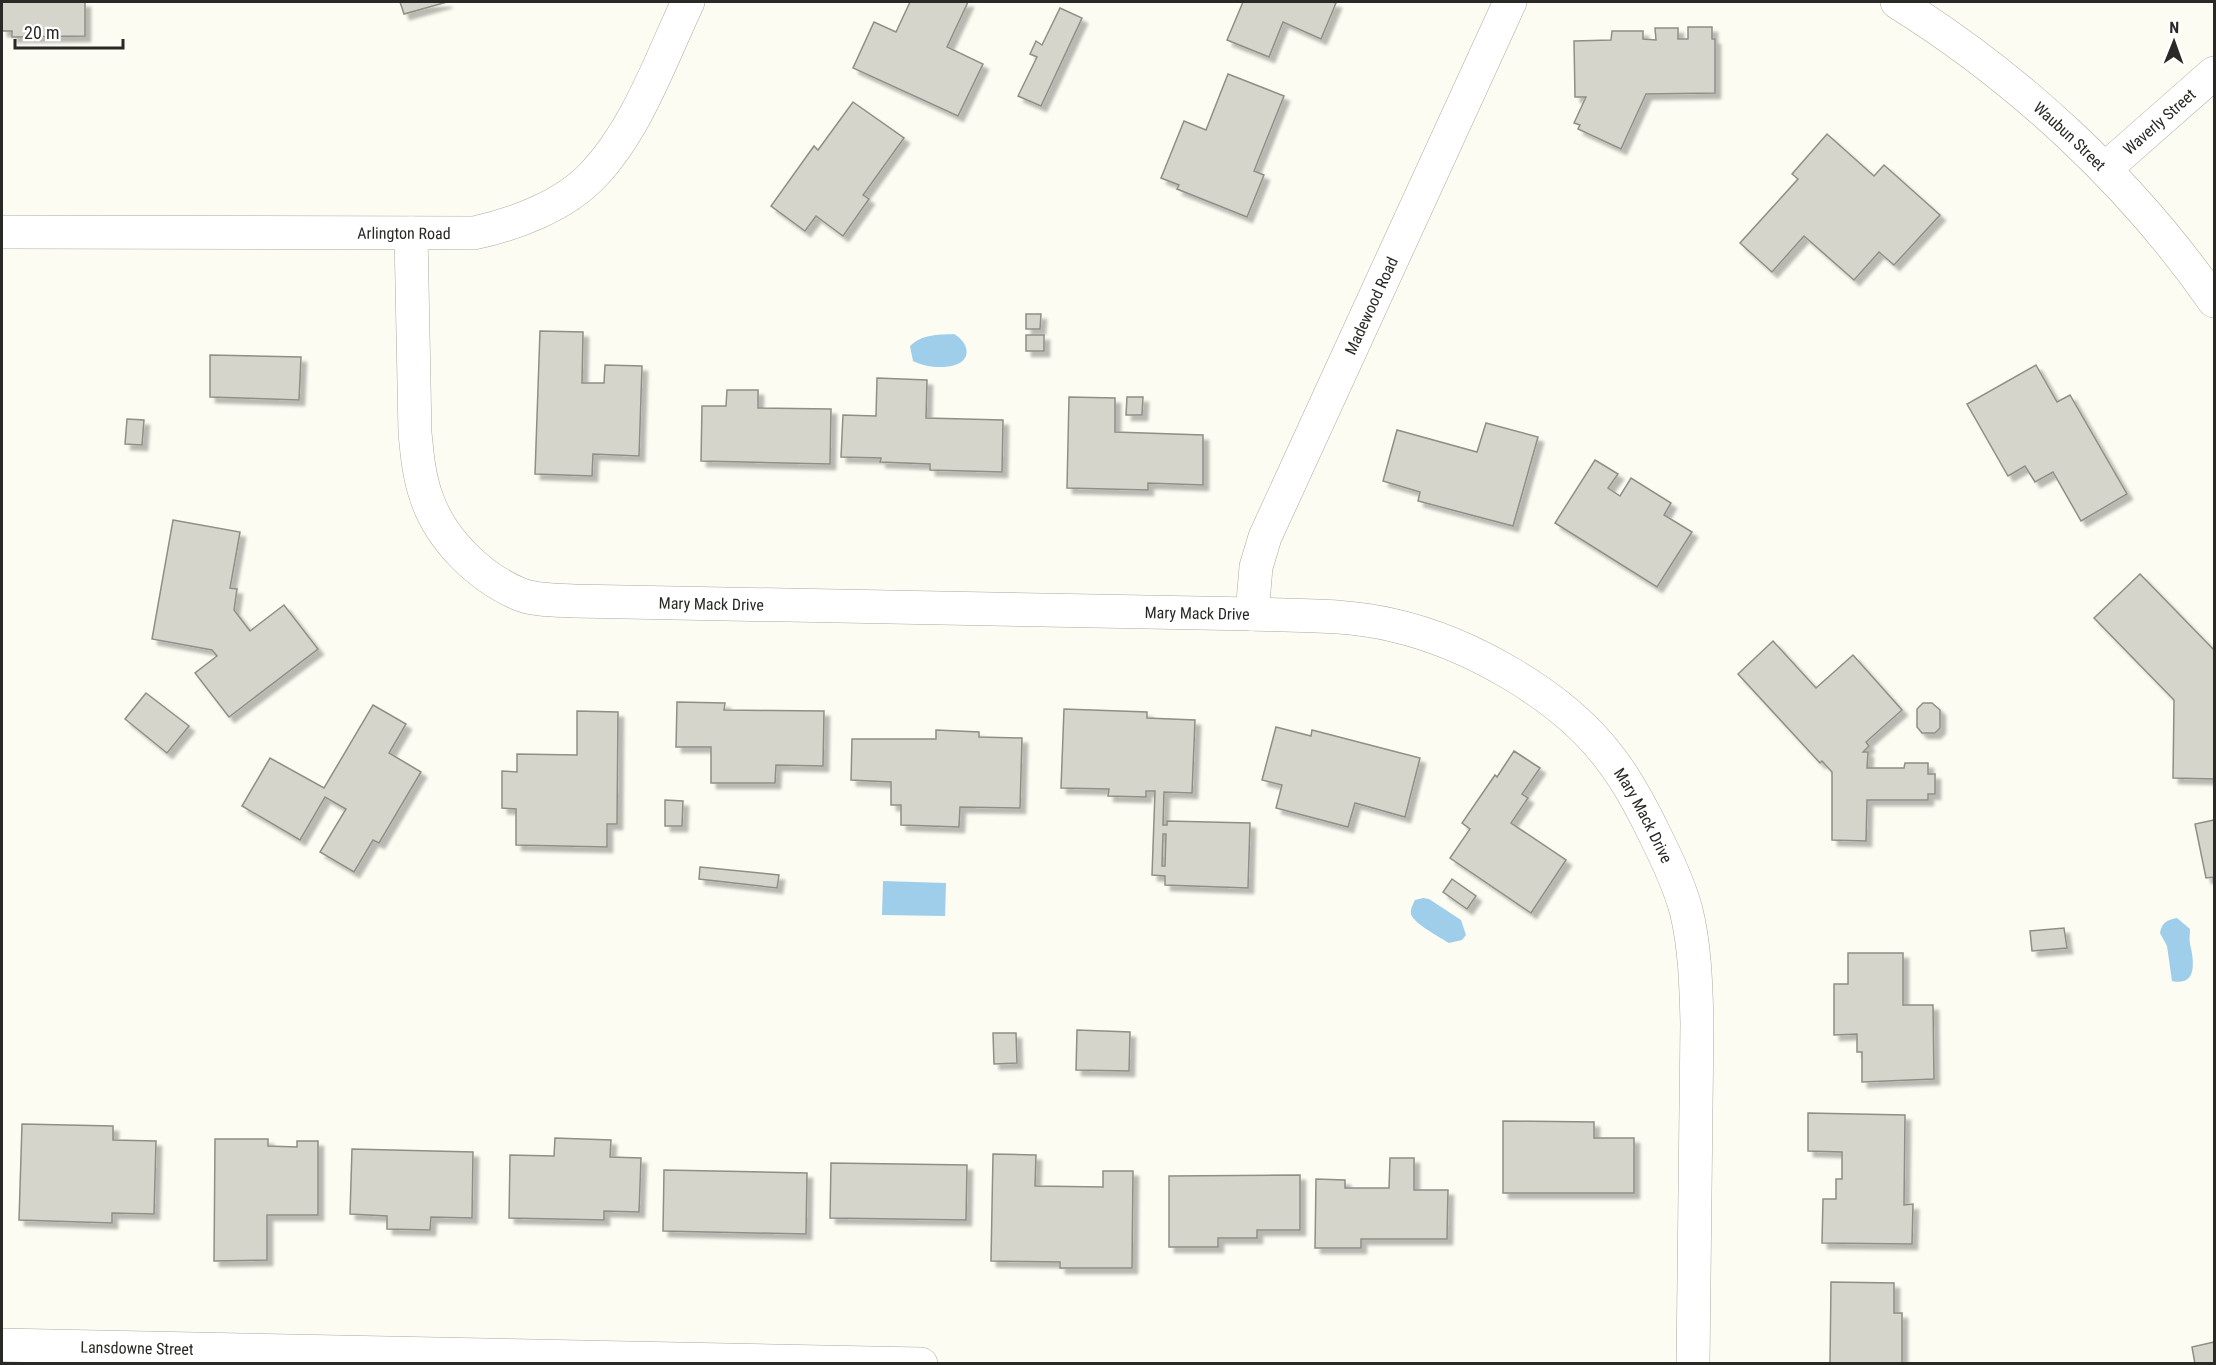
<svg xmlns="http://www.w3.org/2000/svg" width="2216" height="1365" font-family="'Roboto Condensed',sans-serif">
  <defs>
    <filter id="shadow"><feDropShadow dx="5.5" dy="5.5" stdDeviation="1.5" flood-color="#0004"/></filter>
  </defs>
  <rect width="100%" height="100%" fill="#fcfcf2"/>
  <g fill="#9fceea">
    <path d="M954,334C967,341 974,359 955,365C943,369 924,367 913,361L910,346C923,334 936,335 954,334Z"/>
    <polygon points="883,881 946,883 945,916 882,915"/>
    <path d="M1423,898L1429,899L1461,920L1466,935L1462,940L1449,943C1441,938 1413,923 1411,914C1410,910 1413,904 1415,900Z"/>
    <path d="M2177,918L2190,929C2190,933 2189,939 2190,944C2194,960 2198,987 2172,981L2167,946L2160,933C2162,922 2167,920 2177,918Z"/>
  </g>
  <g fill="#d6d5cc" stroke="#908f86" stroke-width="1.5" fill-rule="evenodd" filter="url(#shadow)">
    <polygon points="2,2 85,2 85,36 12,37 12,31 2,31"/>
    <polygon points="400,2 447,2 404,14"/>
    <polygon points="910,2 968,2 947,47 983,64 958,116 853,68 874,22 896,32"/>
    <polygon points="1243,2 1333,2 1336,3 1321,39 1283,22 1269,57 1227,40"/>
    <polygon points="1060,8 1082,18 1041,106 1018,96 1037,57 1030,54 1036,41 1042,45"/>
    <polygon points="1688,27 1712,27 1712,39 1715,39 1715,93 1646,94 1621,149 1578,129 1580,125 1574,123 1586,97 1575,97 1574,41 1611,40 1612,31 1643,31 1643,39 1656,40 1655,28 1678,28 1678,39 1688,39"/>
    <polygon points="1228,74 1284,96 1254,171 1264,175 1247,217 1177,189 1179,185 1161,178 1184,121 1206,130"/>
    <polygon points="853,102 904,138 863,195 869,199 843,236 816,216 805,231 771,206 814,146 818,150"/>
    <polygon points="1827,134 1874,176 1884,165 1940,215 1894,265 1879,252 1854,280 1804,236 1772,272 1740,243 1798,179 1792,174"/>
    <polygon points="1026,314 1041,314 1040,329 1026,329"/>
    <polygon points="540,331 583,332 582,383 604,383 605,365 642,366 639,456 593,454 592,476 535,474"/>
    <rect x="1026" y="335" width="18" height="16"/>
    <polygon points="210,355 301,357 299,400 210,397"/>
    <polygon points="2036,365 2057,402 2070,395 2127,494 2081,521 2053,472 2035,482 2025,466 2008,476 1967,404"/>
    <polygon points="877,378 927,380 926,418 1003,420 1002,472 930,470 930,464 880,462 881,458 841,457 843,415 876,416"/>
    <polygon points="727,390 758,390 758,408 831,409 830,464 701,461 702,406 726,406"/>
    <polygon points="1069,397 1115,398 1115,432 1203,435 1203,485 1148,483 1148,490 1067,488"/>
    <polygon points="1127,397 1143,397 1142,415 1126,415"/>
    <polygon points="127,419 144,420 142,445 125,444"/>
    <polygon points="1486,423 1538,437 1513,526 1418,501 1420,492 1383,481 1397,430 1477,452"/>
    <polygon points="1595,460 1618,474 1608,488 1620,496 1631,478 1671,503 1664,515 1692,532 1657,587 1555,523"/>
    <polygon points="173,520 240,532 230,588 237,589 234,610 250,631 284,605 318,649 229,717 195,673 217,656 212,650 152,639"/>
    <polygon points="2140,574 2214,650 2214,779 2173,778 2174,700 2094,618"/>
    <polygon points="1773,641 1816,688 1853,655 1902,710 1866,742 1869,746 1863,752 1868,752 1867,768 1904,768 1905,763 1928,763 1928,774 1935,774 1935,794 1928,794 1928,800 1867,800 1866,841 1832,840 1832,772 1822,761 1820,763 1738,674"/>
    <polygon points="146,693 189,726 167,753 125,719"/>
    <polygon points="677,702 725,703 724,710 824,711 823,766 776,765 775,783 711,783 711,747 676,747"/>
    <polygon points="1923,703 1932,703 1940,710 1940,728 1935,733 1922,733 1917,727 1917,709"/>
    <polygon points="373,705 406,724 389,753 421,772 379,843 373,840 354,872 320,852 346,809 325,797 300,840 242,806 270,758 324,788"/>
    <path d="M1064,709L1147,712V718L1195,720L1192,793L1164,792L1163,825H1167V821L1250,823L1248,888L1165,885V876L1152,875L1155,791H1146V797L1108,796L1109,789L1061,788ZM1163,834H1166L1165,866H1162Z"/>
    <polygon points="577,711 618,712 617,824 607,824 607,847 516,845 516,809 502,808 502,771 517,772 517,754 577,755"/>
    <polygon points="1276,727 1311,736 1312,730 1420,758 1405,817 1355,803 1348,827 1276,808 1282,785 1262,780"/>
    <polygon points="936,730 979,732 979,737 1022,738 1020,808 960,807 959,827 901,825 901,805 891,805 891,782 851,780 852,739 936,739"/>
    <polygon points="1514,751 1540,768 1522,794 1528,798 1511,823 1566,860 1531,913 1450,858 1470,829 1462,823 1495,775 1497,777"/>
    <polygon points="665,800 683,801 682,826 665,826"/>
    <polygon points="2214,820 2214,877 2206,878 2195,824"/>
    <polygon points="700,867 779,875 777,888 699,879"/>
    <polygon points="1452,879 1476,896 1467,909 1443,892"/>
    <polygon points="2064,928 2067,948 2032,951 2030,931"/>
    <polygon points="1848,953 1903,953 1903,1005 1933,1005 1934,1079 1862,1082 1862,1052 1857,1052 1857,1034 1834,1035 1834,984 1848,984"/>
    <polygon points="1077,1030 1130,1032 1129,1071 1076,1070"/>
    <polygon points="993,1033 1016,1033 1017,1063 994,1064"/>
    <polygon points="1808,1113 1905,1115 1904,1205 1913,1204 1912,1244 1822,1243 1823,1199 1836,1199 1836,1179 1842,1179 1842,1152 1808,1151"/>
    <polygon points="1503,1121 1594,1122 1594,1138 1634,1138 1634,1193 1503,1193"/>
    <polygon points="22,1124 113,1126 113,1140 156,1141 154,1214 112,1213 112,1223 19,1220"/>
    <polygon points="555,1138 611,1140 610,1157 641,1158 639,1212 604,1211 604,1220 509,1218 510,1155 554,1156"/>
    <polygon points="215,1139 268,1139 268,1146 297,1147 297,1141 318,1141 318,1215 267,1215 267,1260 214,1261"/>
    <polygon points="352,1149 473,1152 472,1218 431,1217 430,1230 387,1229 387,1216 350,1214"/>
    <polygon points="993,1154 1036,1155 1035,1186 1103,1187 1103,1171 1133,1171 1132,1268 1060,1268 1060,1262 991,1261"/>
    <polygon points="1390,1158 1414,1158 1414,1190 1448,1190 1447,1239 1361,1239 1361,1248 1315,1248 1316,1179 1345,1180 1345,1188 1389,1188"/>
    <polygon points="831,1163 967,1165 966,1220 830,1218"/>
    <polygon points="664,1170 807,1173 806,1234 663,1231"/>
    <polygon points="1300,1175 1300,1230 1257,1230 1257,1238 1218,1238 1218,1247 1169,1247 1169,1176"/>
    <polygon points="1831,1282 1894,1283 1894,1313 1902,1313 1902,1364 1830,1364"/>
    <polygon points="2214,1342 2214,1364 2195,1364 2192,1347"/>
  </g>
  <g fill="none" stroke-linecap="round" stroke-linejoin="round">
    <defs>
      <g id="minor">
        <path id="s1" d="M1897,2C2020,79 2131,182 2214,301"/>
        <path id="s2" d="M2105,169L2214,73"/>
        <path id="s3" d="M2,232L474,233C515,224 564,206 593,175C637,129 661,59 688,2"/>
        <path id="s4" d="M411,233L415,433C417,454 419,476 426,496C440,539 479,577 519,594C536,601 557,600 574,601L1252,614C1298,616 1346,614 1392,625C1468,642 1561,694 1609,757C1628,781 1642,808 1655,835C1667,859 1679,884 1686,910C1695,946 1696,985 1697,1023L1693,1364"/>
        <path id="s5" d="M1252,614L1256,567L1265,537L1510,2"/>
        <path id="s6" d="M2,1345L921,1364"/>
      </g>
    </defs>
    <use href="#minor" stroke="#ababa2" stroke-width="34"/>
    <use href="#minor" stroke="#fff" stroke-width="33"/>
  </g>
  <g text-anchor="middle" stroke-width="5" stroke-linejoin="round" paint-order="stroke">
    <g font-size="16" fill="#292926" stroke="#fff">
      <text dy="6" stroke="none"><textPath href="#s2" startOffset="72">Waverly Street</textPath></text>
      <text dy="6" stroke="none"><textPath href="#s1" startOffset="219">Waubun Street</textPath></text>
      <text dy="6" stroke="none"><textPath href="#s3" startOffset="402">Arlington Road</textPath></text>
      <text dy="6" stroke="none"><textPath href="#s5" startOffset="333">Madewood Road</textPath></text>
      <text dy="6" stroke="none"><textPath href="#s4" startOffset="596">Mary Mack Drive</textPath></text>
      <text dy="6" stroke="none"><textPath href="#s4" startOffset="1082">Mary Mack Drive</textPath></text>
      <text dy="6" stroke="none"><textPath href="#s4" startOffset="1604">Mary Mack Drive</textPath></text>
      <text dy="6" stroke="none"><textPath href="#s6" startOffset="135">Lansdowne Street</textPath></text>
    </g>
  </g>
  <rect width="2216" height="1365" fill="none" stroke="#292926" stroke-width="6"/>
  <g transform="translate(2174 42) rotate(1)" stroke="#ffffff" stroke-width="4.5" paint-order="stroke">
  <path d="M0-4.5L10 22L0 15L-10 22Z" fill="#292926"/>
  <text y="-9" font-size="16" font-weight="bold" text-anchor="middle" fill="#292926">N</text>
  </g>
  <path d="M15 39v9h108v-9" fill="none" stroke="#292926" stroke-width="3"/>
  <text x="24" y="39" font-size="18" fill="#292926" stroke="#ffffff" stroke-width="4.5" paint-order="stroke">20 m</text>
</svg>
